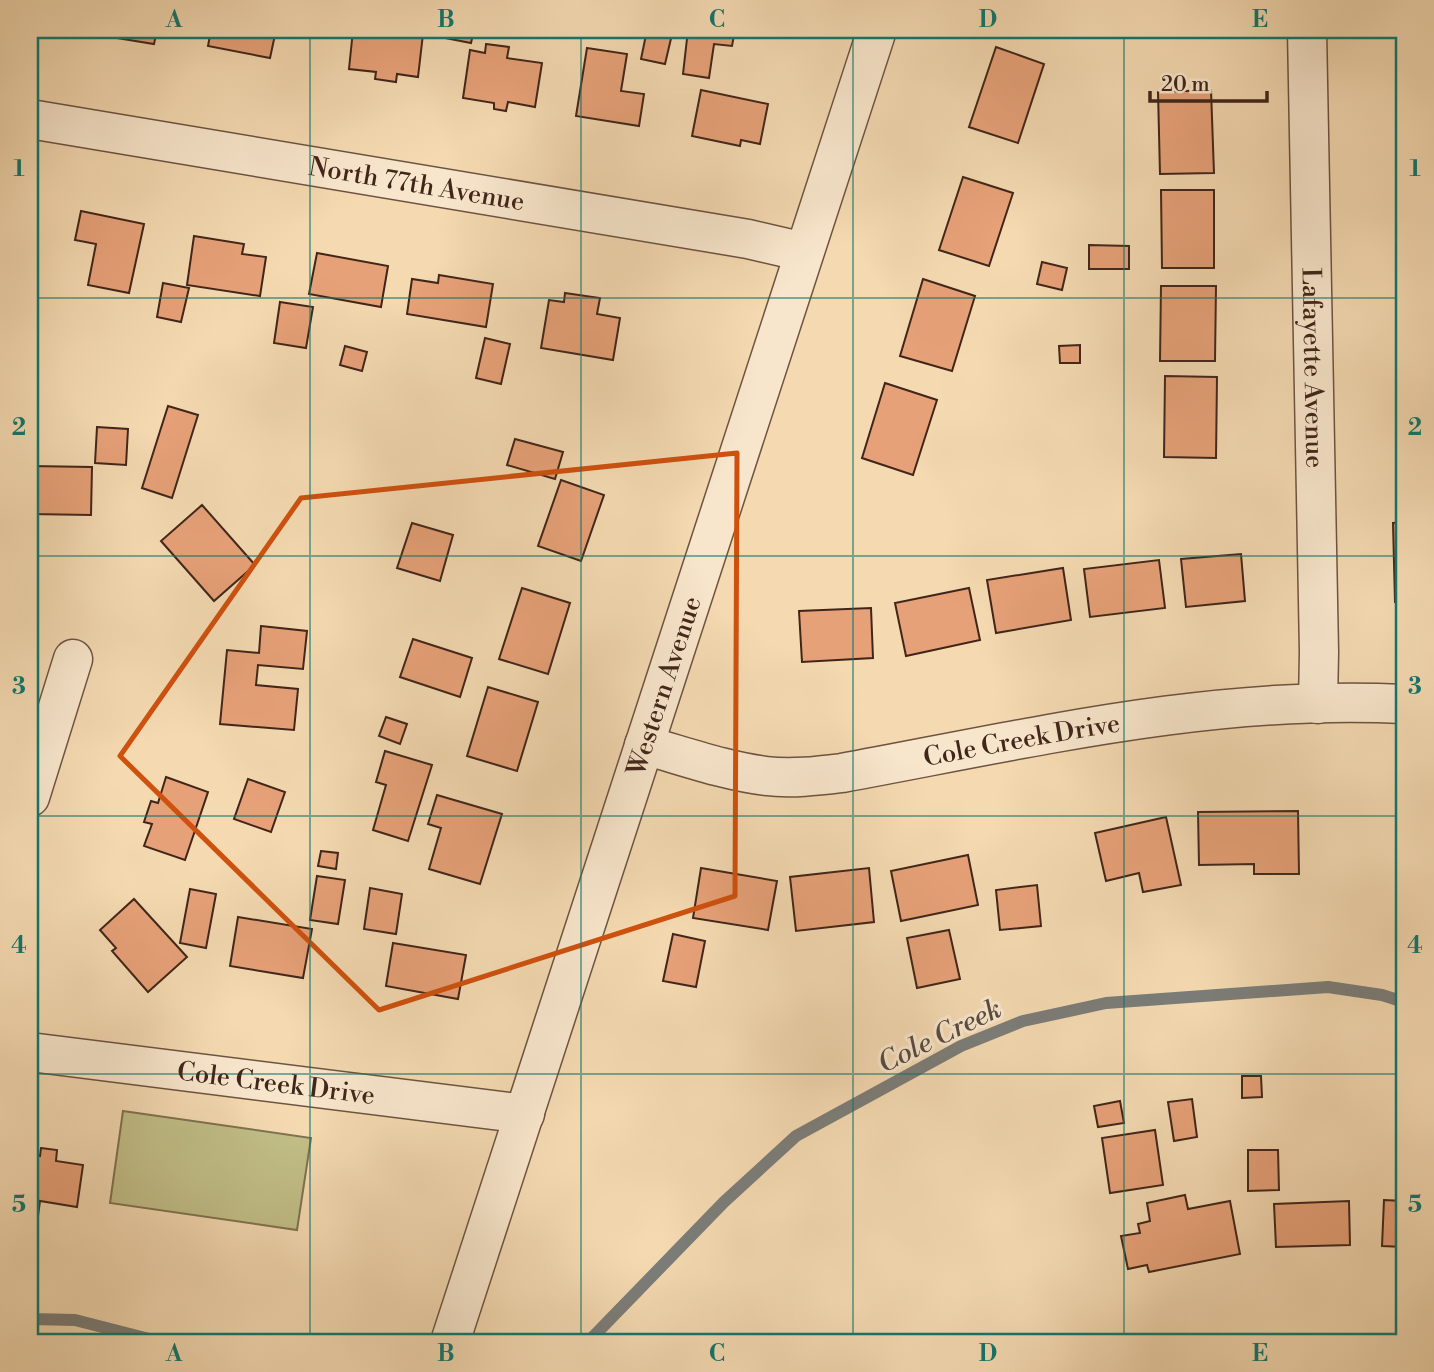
<svg xmlns="http://www.w3.org/2000/svg" width="1434" height="1372" font-family="'Libre Bodoni',serif">
  <rect width="100%" height="100%" fill="#f4d9b1"/>
  <filter id="stains"><feTurbulence type="fractalNoise" baseFrequency=".00286" numOctaves="4"/><feColorMatrix values="0 0 0 0 .2 0 0 0 0 .09 0 0 0 0 .02 0 0 0 .5 -.17"/></filter>
  <radialGradient id="worn" r=".72"><stop offset=".6" stop-color="#630" stop-opacity="0"/><stop offset="1" stop-color="#630" stop-opacity=".3"/></radialGradient>
  <polygon fill="#c1be87" stroke="#807250" stroke-width="2" points="123,1111 311,1138 297,1230 110,1203"/>
  <g fill="none" stroke-linecap="round" stroke-linejoin="round">
    <g stroke="#7b7d79" stroke-width="12">
      <polyline points="30,1319 75,1320 161,1342"/>
      <polyline points="588,1342 724,1202 796,1136 961,1046 1023,1021 1106,1003 1328,987 1382,995 1404,1002"/>
    </g>
  </g>
  <g fill="#e7a178" stroke="#40261a" stroke-width="2">
    <polygon points="93,30 157,30 154,44 92,34"/>
    <polygon points="211,30 276,30 270,58 208,46"/>
    <polygon points="353,30 386,30 423,34 418,77 397,74 396,82 375,79 376,72 349,69"/>
    <polygon points="447,30 474,30 471,43 445,38"/>
    <polygon points="647,30 673,30 665,64 641,59"/>
    <polygon points="688,30 735,30 732,46 714,44 709,78 683,74"/>
    <polygon points="1172,30 1229,30 1228,35 1209,32 1209,36"/>
    <polygon points="486,44 509,47 507,58 542,63 535,107 508,102 506,111 494,109 494,103 463,98 470,50 485,53"/>
    <polygon points="996,47 1044,64 1018,143 969,127"/>
    <polygon points="587,48 627,54 621,91 644,94 639,126 576,116"/>
    <polygon points="701,90 768,104 760,144 741,140 740,146 692,136"/>
    <polygon points="1211,90 1214,173 1160,174 1158,92"/>
    <polygon points="963,177 1013,193 989,266 939,250"/>
    <polygon points="1161,190 1214,190 1214,268 1162,268"/>
    <polygon points="81,211 144,224 129,293 88,285 96,244 75,240"/>
    <polygon points="194,236 244,244 242,254 266,257 260,296 187,285"/>
    <polygon points="1089,245 1129,246 1129,269 1089,269"/>
    <polygon points="317,253 388,266 381,307 309,294"/>
    <polygon points="1042,262 1067,268 1062,290 1037,284"/>
    <polygon points="439,275 493,284 486,327 407,314 412,279 438,283"/>
    <polygon points="923,279 975,296 952,371 900,356"/>
    <polygon points="163,283 189,288 181,322 157,317"/>
    <polygon points="1161,286 1216,286 1215,361 1160,361"/>
    <polygon points="565,293 600,298 597,314 620,318 613,360 541,348 549,300 564,302"/>
    <polygon points="280,302 313,307 306,348 274,343"/>
    <polygon points="485,338 510,344 501,384 476,378"/>
    <polygon points="1080,345 1080,363 1060,363 1059,346"/>
    <polygon points="345,346 367,352 362,371 340,365"/>
    <polygon points="1165,376 1217,377 1216,458 1164,457"/>
    <polygon points="885,383 937,400 913,475 862,458"/>
    <polygon points="168,406 198,415 172,498 142,488"/>
    <polygon points="97,427 128,429 126,465 95,463"/>
    <polygon points="515,439 563,452 555,479 507,465"/>
    <polygon points="30,466 92,467 91,515 30,514"/>
    <polygon points="561,480 604,495 581,561 538,546"/>
    <polygon points="202,505 255,565 214,601 161,541"/>
    <polygon points="1404,522 1404,602 1395,602 1393,523"/>
    <polygon points="412,523 453,535 440,581 397,568"/>
    <polygon points="1241,554 1245,601 1186,607 1181,559"/>
    <polygon points="1159,560 1165,608 1090,617 1084,569"/>
    <polygon points="1063,568 1071,620 996,633 987,580"/>
    <polygon points="522,588 570,603 548,674 499,659"/>
    <polygon points="969,588 980,640 906,656 895,603"/>
    <polygon points="871,608 873,658 802,662 799,611"/>
    <polygon points="261,626 307,631 303,669 258,665 256,685 298,689 294,730 220,724 227,650 259,653"/>
    <polygon points="413,639 472,658 460,697 400,677"/>
    <polygon points="488,687 538,702 517,771 467,756"/>
    <polygon points="386,717 407,724 400,744 379,736"/>
    <polygon points="385,751 432,765 408,841 373,830 386,785 376,782"/>
    <polygon points="166,777 208,792 185,860 144,846 152,824 144,822 151,801 158,803"/>
    <polygon points="248,779 285,792 271,832 234,819"/>
    <polygon points="437,795 502,814 480,884 429,869 441,828 428,824"/>
    <polygon points="1298,811 1299,874 1254,874 1254,864 1199,865 1198,812"/>
    <polygon points="1166,817 1181,885 1143,892 1139,873 1106,881 1095,833"/>
    <polygon points="321,851 338,853 336,869 318,866"/>
    <polygon points="968,855 978,905 901,921 891,871"/>
    <polygon points="701,868 777,881 768,930 693,918"/>
    <polygon points="869,868 874,922 796,931 790,877"/>
    <polygon points="317,876 345,880 338,924 310,920"/>
    <polygon points="1037,885 1041,926 1000,930 996,890"/>
    <polygon points="370,888 402,894 396,934 364,929"/>
    <polygon points="190,889 216,894 206,948 180,943"/>
    <polygon points="134,899 187,957 148,992 112,951 116,948 100,930"/>
    <polygon points="238,917 312,929 303,978 230,966"/>
    <polygon points="949,930 960,979 917,988 907,938"/>
    <polygon points="673,934 705,941 696,987 663,981"/>
    <polygon points="393,943 466,955 458,999 386,986"/>
    <polygon points="1242,1076 1261,1076 1262,1097 1242,1098"/>
    <polygon points="1192,1099 1197,1137 1174,1141 1168,1102"/>
    <polygon points="1120,1101 1124,1123 1098,1127 1094,1106"/>
    <polygon points="1155,1130 1163,1185 1110,1193 1102,1138"/>
    <polygon points="41,1148 57,1150 56,1161 83,1165 77,1207 40,1201 38,1216 30,1214 30,1154 40,1156"/>
    <polygon points="1248,1150 1278,1150 1279,1190 1248,1191"/>
    <polygon points="1185,1195 1188,1209 1230,1201 1240,1254 1149,1272 1147,1265 1128,1269 1121,1236 1140,1233 1138,1224 1150,1221 1147,1203"/>
    <polygon points="1384,1200 1404,1201 1404,1247 1382,1246"/>
    <polygon points="1349,1201 1350,1245 1276,1247 1274,1204"/>
  </g>
  <g fill="none" stroke-linecap="round" stroke-linejoin="round">
    <defs>
      <g id="minor">
        <path id="s1" d="M1307,30L1319,652L1318,704"/>
        <path id="s2" d="M30,119L748,239L804,252"/>
        <path id="s3" d="M644,745C684,756 725,771 766,776C791,779 817,776 842,773C1027,739 1215,694 1404,704"/>
        <polyline points="30,797 73,659"/>
        <path id="s4" d="M30,1052L525,1114"/>
      </g>
      <g id="tertiary">
        <path id="s5" d="M450,1342L877,30"/>
      </g>
    </defs>
    <use href="#minor" stroke="#6d5340" stroke-width="41"/>
    <use href="#tertiary" stroke="#6d5340" stroke-width="41"/>
    <use href="#minor" stroke="#f8e6cc" stroke-width="38"/>
    <use href="#tertiary" stroke="#f8e6cc" stroke-width="38"/>
  </g>
  <path fill="none" stroke="#cf510e" stroke-width="5" stroke-linejoin="round" d="M737,453L735,896L379,1010L120,756L301,498Z"/>
  <path fill="none" stroke="#0f766e" stroke-width="2" stroke-opacity="0.55" d="M310,30V1342M581,30V1342M853,30V1342M1124,30V1342M30,298H1404M30,556H1404M30,816H1404M30,1074H1404"/>
  <g text-anchor="middle" stroke-width="6" stroke-linejoin="round" paint-order="stroke">
    <g font-size="26" fill="#40261a" stroke="#f8e6cc">
      <text dy="9" stroke="none"><textPath href="#s2" startOffset="392">North 77th Avenue</textPath></text>
      <text dy="9" stroke="none"><textPath href="#s1" startOffset="338">Lafayette Avenue</textPath></text>
      <text dy="9" stroke="none"><textPath href="#s5" startOffset="690">Western Avenue</textPath></text>
      <text dy="9" stroke="none"><textPath href="#s3" startOffset="385">Cole Creek Drive</textPath></text>
      <text dy="9" stroke="none"><textPath href="#s4" startOffset="248">Cole Creek Drive</textPath></text>
    </g>
    <g font-size="28" font-style="italic" fill="#584a42" stroke="#f8e6cc">
      <text transform="translate(939 1035) rotate(-26)" y="10">Cole Creek</text>
    </g>
  </g>
  <rect width="1434" height="1372" fill="none" stroke="#f4d9b1" stroke-width="77"/>
  <path d="M1150 91v10h117v-10" fill="none" stroke="#40261a" stroke-width="3.5"/>
  <text x="1161" y="91" font-size="21" fill="#40261a" stroke="#f8e6cc" stroke-width="5" paint-order="stroke">20 m</text>
  <rect x="38" y="38" width="1358" height="1296" fill="none" stroke="#0f766e" stroke-width="2.5"/>
  <g font-size="23" text-anchor="middle" font-weight="bold" fill="#0f766e">
    <text x="174" y="27">A</text>
    <text x="446" y="27">B</text>
    <text x="717" y="27">C</text>
    <text x="988" y="27">D</text>
    <text x="1260" y="27">E</text>
    <text x="19" y="176">1</text>
    <text x="1415" y="176">1</text>
    <text x="19" y="435">2</text>
    <text x="1415" y="435">2</text>
    <text x="19" y="694">3</text>
    <text x="1415" y="694">3</text>
    <text x="19" y="953">4</text>
    <text x="1415" y="953">4</text>
    <text x="19" y="1212">5</text>
    <text x="1415" y="1212">5</text>
    <text x="174" y="1361">A</text>
    <text x="446" y="1361">B</text>
    <text x="717" y="1361">C</text>
    <text x="988" y="1361">D</text>
    <text x="1260" y="1361">E</text>
  </g>
  <rect width="100%" height="100%" filter="url(#stains)"/>
  <rect width="100%" height="100%" fill="url(#worn)"/>
</svg>
